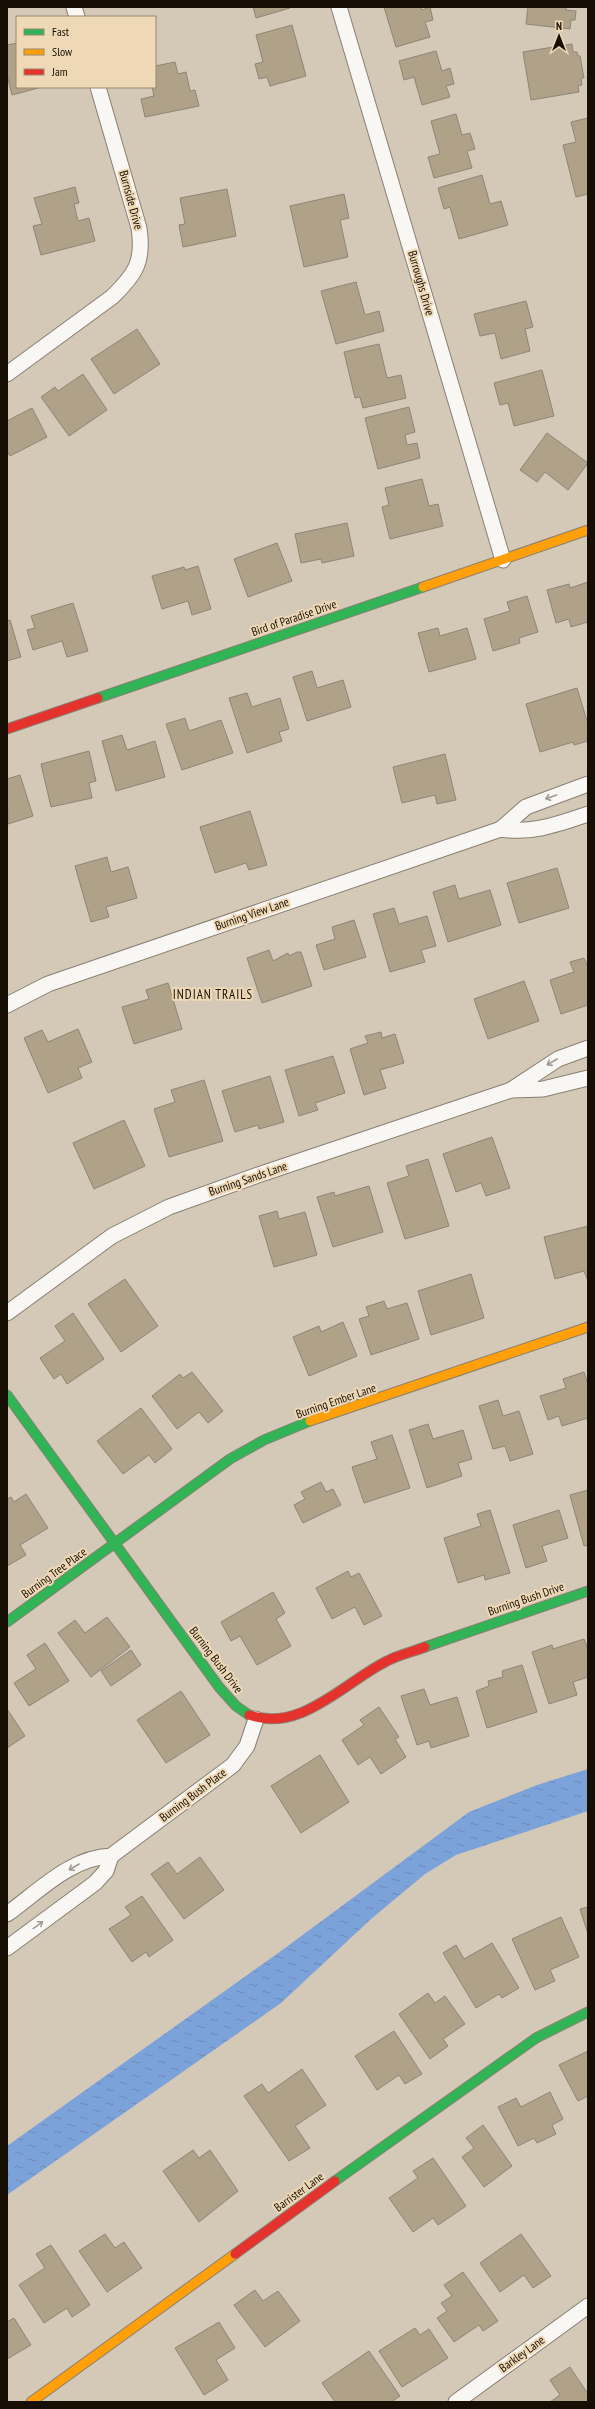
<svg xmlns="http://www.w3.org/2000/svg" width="595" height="2409" font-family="'PT Sans Narrow',sans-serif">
  <defs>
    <pattern id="water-ripples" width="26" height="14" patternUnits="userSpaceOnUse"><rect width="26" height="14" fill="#7ca2da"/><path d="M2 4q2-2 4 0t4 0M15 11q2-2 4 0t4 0" fill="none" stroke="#6a8ab9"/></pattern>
  </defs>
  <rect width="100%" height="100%" fill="#d4c8b6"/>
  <polygon fill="url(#water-ripples)" points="588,1769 588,1811 456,1855 425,1874 371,1919 281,2003 7,2195 7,2146 281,1951 469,1812 537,1785"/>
  <g fill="#b0a289" stroke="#8e8577">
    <polygon points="253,7 290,7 290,8 256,18"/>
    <polygon points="384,7 421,7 422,10 430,7 433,20 425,22 430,37 396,47"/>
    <polygon points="528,7 566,7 566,10 576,11 575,20 571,20 570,29 526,24"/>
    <polygon points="292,25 306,76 270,86 267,77 259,79 255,64 263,62 256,35"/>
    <polygon points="17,43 17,87 42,87 12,95 7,75 7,45"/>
    <polygon points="572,44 573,52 577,52 578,56 580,56 584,78 581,78 582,85 578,86 579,92 531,100 523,52"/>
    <polygon points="436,51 442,71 450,68 454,84 446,86 450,97 422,105 414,77 404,80 399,61"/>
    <polygon points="175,62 178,74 186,72 190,91 195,90 199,106 145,117 141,99 154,96 152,87 155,87 155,66"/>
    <polygon points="456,114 462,135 470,133 475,149 467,151 472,168 434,178 428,157 440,154 431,121"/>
    <polygon points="588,118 588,194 576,197 563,145 576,142 571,122"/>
    <polygon points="482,175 490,204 501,201 508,225 459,239 450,207 444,209 438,188"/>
    <polygon points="75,187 79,203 74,204 78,221 89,218 95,241 41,255 33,226 42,224 34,198"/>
    <polygon points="227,189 236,236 183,247 179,225 185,224 180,198"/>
    <polygon points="344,194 349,218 340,220 348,257 304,267 290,206"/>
    <polygon points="356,282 365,315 379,311 384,331 336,344 321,291"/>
    <polygon points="526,301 533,327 525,329 530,351 501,359 495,333 480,336 474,314"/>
    <polygon points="137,329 160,364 114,394 91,359"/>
    <polygon points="379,344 387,378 401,375 406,398 363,408 360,397 355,398 344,352"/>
    <polygon points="542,370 554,416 514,426 508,403 500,405 494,383"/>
    <polygon points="83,374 107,410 69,436 41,397 55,387 58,391"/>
    <polygon points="409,407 415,432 405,435 407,445 417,443 420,458 378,469 365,418"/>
    <polygon points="32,408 47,437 10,456 7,451 7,421"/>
    <polygon points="547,433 588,463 568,490 545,472 537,482 520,470"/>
    <polygon points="422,479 429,506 438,504 443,526 390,539 382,507 389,505 385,488"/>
    <polygon points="347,523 354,556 322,563 321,559 301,563 295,534"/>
    <polygon points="277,543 292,581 248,597 234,559"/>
    <polygon points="198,566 211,609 192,615 188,601 162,609 152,576 184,567 185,570"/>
    <polygon points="588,582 588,622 571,627 569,619 556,623 547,590 569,584 570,588"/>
    <polygon points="527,596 538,632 519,638 520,643 493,651 484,619 510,611 507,602"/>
    <polygon points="73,603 88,651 67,657 62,641 33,650 27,630 35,628 31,616"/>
    <polygon points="10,620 21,657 7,661 7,621"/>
    <polygon points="438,628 440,636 467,628 476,659 429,672 418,633"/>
    <polygon points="312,671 317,688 343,680 351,707 307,721 293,677"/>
    <polygon points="577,688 588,724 588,741 574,745 573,742 540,752 526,704"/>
    <polygon points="247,693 252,707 280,698 289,729 279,732 282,741 247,753 229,698"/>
    <polygon points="185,718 189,731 221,720 233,753 182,770 166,724"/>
    <polygon points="122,735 127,750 155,741 165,777 116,791 102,741"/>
    <polygon points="89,751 96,781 89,783 92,798 51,807 41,764"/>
    <polygon points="445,754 456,800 437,804 435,795 402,803 393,767"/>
    <polygon points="20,775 33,816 8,824 7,779"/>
    <polygon points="250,811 267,865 249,870 246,863 215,873 200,827"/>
    <polygon points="107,857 111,872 128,867 137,898 106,907 109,917 91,922 75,866"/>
    <polygon points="557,868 569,908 519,923 507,883"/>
    <polygon points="455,885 459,899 490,890 501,925 448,942 433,892"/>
    <polygon points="394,908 399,924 427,916 436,946 421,950 425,962 390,972 373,914"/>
    <polygon points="354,920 366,957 324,970 316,945 335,939 332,927"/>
    <polygon points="269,950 273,961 288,953 289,956 297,952 301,952 312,986 262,1003 247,958"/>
    <polygon points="584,958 588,967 588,1005 561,1014 550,980 574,972 570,962"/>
    <polygon points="524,981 539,1021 488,1039 474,999"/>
    <polygon points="168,983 182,1029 134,1044 122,1007 149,999 146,990"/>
    <polygon points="78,1029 92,1062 78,1068 82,1078 48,1093 24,1038 42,1030 48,1042"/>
    <polygon points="381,1032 382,1038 395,1034 404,1063 380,1070 386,1088 364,1095 350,1049 368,1043 365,1036"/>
    <polygon points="333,1056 345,1093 315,1103 318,1110 299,1116 285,1070"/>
    <polygon points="270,1076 284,1122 259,1129 258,1125 235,1132 222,1091"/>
    <polygon points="204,1080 223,1141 169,1157 154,1109 175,1102 171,1090"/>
    <polygon points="124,1120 145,1166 94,1189 73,1143"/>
    <polygon points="492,1137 510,1188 486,1196 481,1183 456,1192 443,1154"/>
    <polygon points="428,1159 449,1226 405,1239 387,1183 409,1176 406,1166"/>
    <polygon points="369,1186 383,1232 333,1247 317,1197 334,1192 335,1196"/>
    <polygon points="277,1211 279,1219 305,1212 317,1255 274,1267 259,1216"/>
    <polygon points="588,1226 588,1281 584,1271 555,1279 544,1237"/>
    <polygon points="471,1274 484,1318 431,1335 418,1291"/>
    <polygon points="125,1279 158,1326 121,1352 88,1304"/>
    <polygon points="384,1301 387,1309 407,1303 419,1339 371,1355 359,1319 369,1316 366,1307"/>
    <polygon points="73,1313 104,1359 67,1384 61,1374 54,1379 40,1358 65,1341 55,1326"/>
    <polygon points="343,1322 357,1356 309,1376 293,1337 319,1326 321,1332"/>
    <polygon points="192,1372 223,1411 208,1423 199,1412 177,1429 152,1396 180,1374 183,1378"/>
    <polygon points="584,1372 588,1384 588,1418 562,1426 559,1416 548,1420 540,1396 566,1388 563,1379"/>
    <polygon points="498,1400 503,1416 519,1411 533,1454 510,1461 505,1446 493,1449 479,1406"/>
    <polygon points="141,1408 172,1449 155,1463 149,1455 123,1474 97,1441"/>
    <polygon points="428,1424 433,1439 463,1430 472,1459 458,1463 462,1476 427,1488 409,1430"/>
    <polygon points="392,1435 410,1488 364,1503 352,1467 377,1459 371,1442"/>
    <polygon points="321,1482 326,1492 333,1489 341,1505 303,1523 294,1505 305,1499 301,1492"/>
    <polygon points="588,1490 588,1545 584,1546 570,1495"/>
    <polygon points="26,1494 48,1528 20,1545 26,1555 7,1566 7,1499 11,1497 14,1502"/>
    <polygon points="490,1510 510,1573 485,1580 484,1575 458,1583 444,1538 481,1526 477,1514"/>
    <polygon points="559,1510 568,1538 542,1546 547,1561 526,1568 513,1525"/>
    <polygon points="348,1571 351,1577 359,1573 382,1616 364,1625 355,1607 332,1619 316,1588"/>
    <polygon points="273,1592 285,1613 276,1619 291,1646 257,1665 240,1636 231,1641 221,1622"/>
    <polygon points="107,1617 130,1647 91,1677 58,1633 75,1620 85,1633"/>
    <polygon points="584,1639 588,1649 588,1677 573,1682 577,1695 549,1704 532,1652 552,1645 553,1649"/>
    <polygon points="45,1643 69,1681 29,1706 14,1683 36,1669 27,1655"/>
    <polygon points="131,1650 141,1665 111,1686 101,1671"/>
    <polygon points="522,1665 537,1712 487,1728 476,1691 489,1686 488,1681 503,1677 502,1671"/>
    <polygon points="424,1689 430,1705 457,1697 469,1736 431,1748 429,1741 417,1745 401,1696"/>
    <polygon points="181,1691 210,1735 166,1763 137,1720"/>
    <polygon points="379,1707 399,1737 395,1739 406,1757 381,1774 370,1757 358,1765 342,1740 364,1725 360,1720"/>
    <polygon points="7,1709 25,1736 7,1748"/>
    <polygon points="320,1755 349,1802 301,1833 271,1786"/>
    <polygon points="200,1857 224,1890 184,1919 151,1874 168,1862 177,1874"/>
    <polygon points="142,1896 173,1940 149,1957 146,1952 132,1962 109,1929 131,1915 125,1907"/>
    <polygon points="588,1907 588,1934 580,1909"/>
    <polygon points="561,1917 579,1957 550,1970 555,1981 535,1990 512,1939"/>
    <polygon points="492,1943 519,1988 502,1998 499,1994 476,2008 443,1953 456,1945 464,1959"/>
    <polygon points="428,1993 435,2003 445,1996 465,2024 443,2039 448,2046 430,2059 399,2014"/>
    <polygon points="394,2031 422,2074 405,2084 399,2075 377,2090 355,2056"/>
    <polygon points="588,2051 588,2096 578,2101 559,2065"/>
    <polygon points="302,2069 326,2105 295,2126 310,2148 289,2161 244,2096 262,2084 268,2093"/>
    <polygon points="550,2092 563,2119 552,2125 556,2134 537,2143 534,2138 518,2146 498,2107 516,2098 521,2107"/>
    <polygon points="483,2125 512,2166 484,2187 462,2157 474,2148 466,2138"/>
    <polygon points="193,2150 199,2158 210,2150 238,2191 199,2222 163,2171"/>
    <polygon points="433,2158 466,2206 438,2225 433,2218 413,2232 389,2198 418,2178 413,2171"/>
    <polygon points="105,2234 115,2248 124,2242 142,2268 107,2292 79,2251"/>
    <polygon points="521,2234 551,2276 533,2288 524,2275 500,2292 480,2263"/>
    <polygon points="51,2245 90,2305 72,2317 67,2308 44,2323 19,2285 45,2268 36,2254"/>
    <polygon points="463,2272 498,2321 483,2331 479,2325 454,2342 437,2318 447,2311 441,2303 452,2296 444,2285"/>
    <polygon points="255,2290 263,2301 278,2291 300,2321 265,2347 234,2305"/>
    <polygon points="14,2318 31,2345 7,2359 7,2322"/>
    <polygon points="219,2322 235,2348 216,2360 228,2380 204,2395 175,2348"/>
    <polygon points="415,2328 420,2335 429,2329 448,2358 402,2387 379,2351"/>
    <polygon points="369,2351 400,2396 391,2402 335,2402 322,2383"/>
    <polygon points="570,2367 588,2394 588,2402 550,2402 560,2395 550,2380"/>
  </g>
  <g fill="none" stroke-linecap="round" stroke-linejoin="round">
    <defs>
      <g id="street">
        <polyline points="74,7 77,17"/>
        <polyline points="339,7 503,560"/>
        <path d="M7,374L112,297C136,274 144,261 139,228L98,87"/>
        <polyline points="501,829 526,807 588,784"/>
        <path d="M7,1005L48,984L501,829C532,834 558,824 588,814"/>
        <polyline points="511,1090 558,1059 588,1048"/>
        <polyline points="7,1313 112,1236 169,1207 261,1174 511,1090 543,1089 588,1078"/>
        <path d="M7,1914C38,1892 71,1857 111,1856L233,1765L247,1746L256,1719"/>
        <polyline points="7,1948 95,1883 106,1871 111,1856"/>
        <polyline points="456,2402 588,2306"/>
      </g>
      <g id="fast">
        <polyline points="98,698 423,587"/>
        <polyline points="7,1395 219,1687 236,1706 249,1715"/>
        <polyline points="7,1622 230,1459 264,1440 310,1421"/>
        <polyline points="425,1647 588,1591"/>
        <polyline points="335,2181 536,2038 588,2012"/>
      </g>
      <g id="slow">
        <polyline points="423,587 588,530"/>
        <polyline points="310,1421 588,1327"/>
        <polyline points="31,2402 235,2254"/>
      </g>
      <g id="jam">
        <polyline points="7,729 98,698"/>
        <path d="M249,1715C301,1733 343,1683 387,1661C398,1655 412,1652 425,1647"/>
        <polyline points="235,2254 335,2181"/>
      </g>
    </defs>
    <use href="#street" stroke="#897f72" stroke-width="17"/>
    <use href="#fast" stroke="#897f72" stroke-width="11"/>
    <use href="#slow" stroke="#897f72" stroke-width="11"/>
    <use href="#jam" stroke="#897f72" stroke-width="11"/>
    <use href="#street" stroke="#f9f7f4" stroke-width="15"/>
    <use href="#fast" stroke="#30b455" stroke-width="9"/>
    <use href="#slow" stroke="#ff9f0a" stroke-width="9"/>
    <use href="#jam" stroke="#e5322d" stroke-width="9"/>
  </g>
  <defs><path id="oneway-shaft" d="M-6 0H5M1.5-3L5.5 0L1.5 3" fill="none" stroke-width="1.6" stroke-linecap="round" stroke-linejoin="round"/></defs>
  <g stroke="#9f9a94">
    <use href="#oneway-shaft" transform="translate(551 797) rotate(161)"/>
    <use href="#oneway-shaft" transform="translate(552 1062) rotate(150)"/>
    <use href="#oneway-shaft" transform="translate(74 1867) rotate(150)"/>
    <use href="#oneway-shaft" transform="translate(38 1925) rotate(-36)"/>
  </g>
  <g text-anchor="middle" stroke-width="4" stroke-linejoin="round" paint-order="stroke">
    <g font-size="12" fill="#170f04" stroke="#eed8b6">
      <text transform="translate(131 200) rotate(75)" y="4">Burnside Drive</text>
      <text transform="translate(421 283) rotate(74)" y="4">Burroughs Drive</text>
      <text transform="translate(294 618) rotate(-19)" y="4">Bird of Paradise Drive</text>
      <text transform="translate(252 914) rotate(-19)" y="4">Burning View Lane</text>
      <text transform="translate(248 1179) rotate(-19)" y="4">Burning Sands Lane</text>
      <text transform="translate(336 1401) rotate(-19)" y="4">Burning Ember Lane</text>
      <text transform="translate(54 1573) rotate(-36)" y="4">Burning Tree Place</text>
      <text transform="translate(526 1599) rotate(-19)" y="4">Burning Bush Drive</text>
      <text transform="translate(216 1660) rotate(53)" y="4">Burning Bush Drive</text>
      <text transform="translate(193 1795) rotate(-37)" y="4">Burning Bush Place</text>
      <text transform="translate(299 2192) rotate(-36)" y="4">Barrister Lane</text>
      <text transform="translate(522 2354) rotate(-36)" y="4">Barkley Lane</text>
    </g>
    <g font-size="13" letter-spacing="1" fill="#170f04" stroke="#eed8b6">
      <text x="213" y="999">INDIAN TRAILS</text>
    </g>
  </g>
  <rect width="595" height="2409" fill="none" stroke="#170f04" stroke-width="16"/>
  <rect x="16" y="16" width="140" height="72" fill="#eed8b6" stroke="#98886f"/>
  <rect x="24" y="29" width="20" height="6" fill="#30b455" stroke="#98886f"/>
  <text x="52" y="36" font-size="12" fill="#170f04">Fast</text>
  <rect x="24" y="49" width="20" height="6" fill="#ff9f0a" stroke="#98886f"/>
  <text x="52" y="56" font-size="12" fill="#170f04">Slow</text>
  <rect x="24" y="69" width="20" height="6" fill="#e5322d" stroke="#98886f"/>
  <text x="52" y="76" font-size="12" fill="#170f04">Jam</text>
  <g transform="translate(559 36)" stroke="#eed8b6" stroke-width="3" paint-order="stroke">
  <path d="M0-3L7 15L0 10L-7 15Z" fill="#170f04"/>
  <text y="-6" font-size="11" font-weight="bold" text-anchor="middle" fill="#170f04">N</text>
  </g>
</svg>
